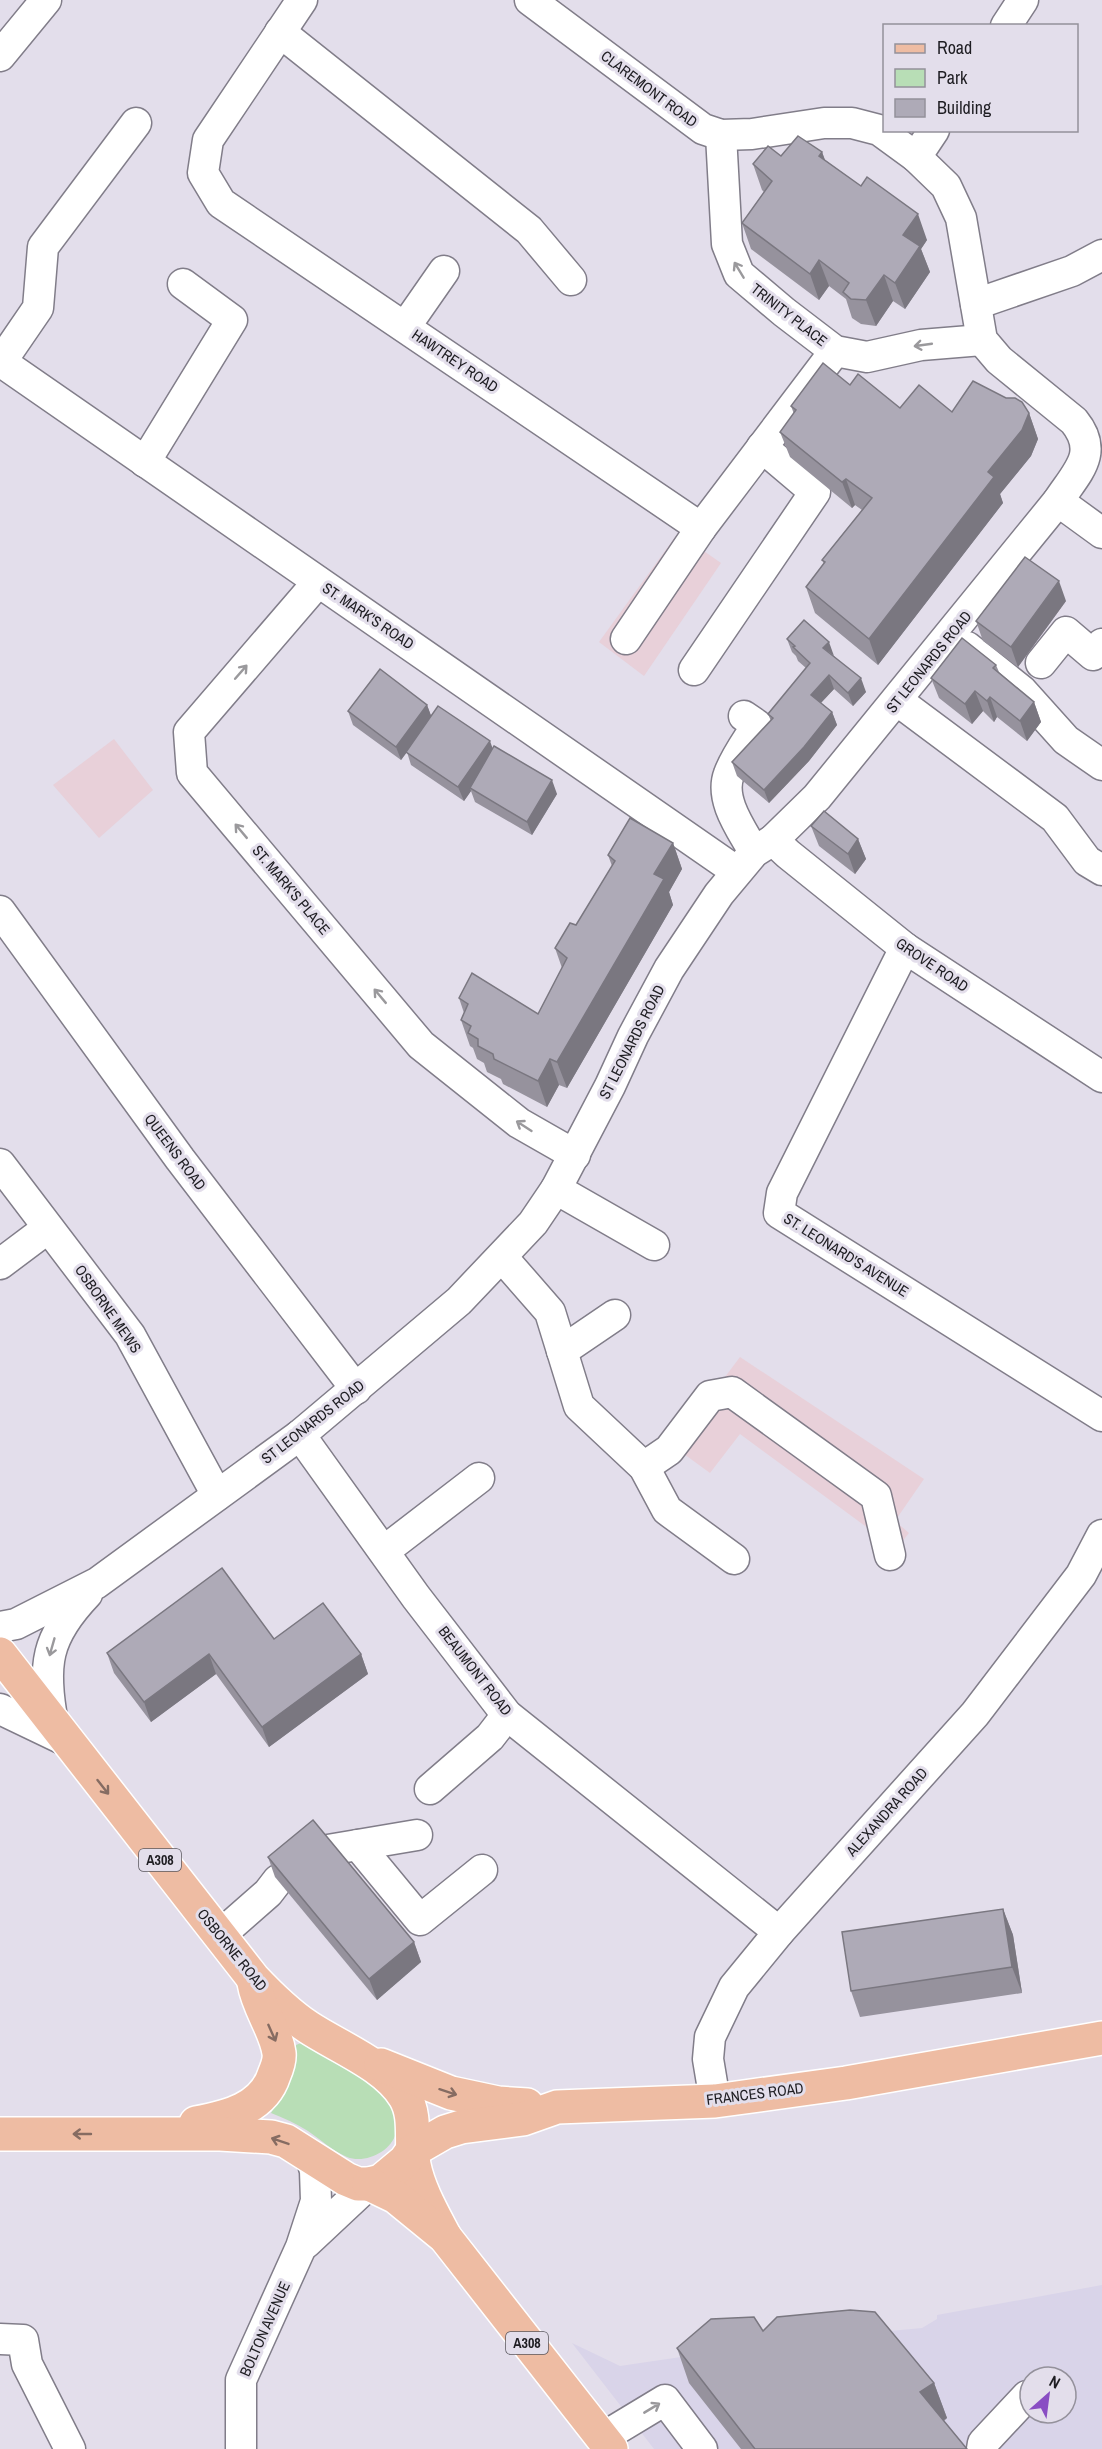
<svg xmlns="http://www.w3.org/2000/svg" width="1102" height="2449" font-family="'Archivo Narrow',sans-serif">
  <rect width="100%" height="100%" fill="#e3deeb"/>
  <g fill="#e8d0d9">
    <polygon points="678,533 721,563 644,676 599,642"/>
    <polygon points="114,739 153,790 99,838 53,785"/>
    <polygon points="740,1357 924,1479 895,1521 909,1533 901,1543 876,1534 740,1434 710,1473 673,1446"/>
  </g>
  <path fill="#d9d4e9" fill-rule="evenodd" d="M1102,2285V2449H654L572,2343L620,2366L804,2339L922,2328L937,2319V2315ZM1030,2377H1066V2413H1030Z"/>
  <path fill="#b8deb6" d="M301,2043L382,2086C392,2098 400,2117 396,2133C391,2152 365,2164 347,2157C333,2151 321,2140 308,2131C297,2124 284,2118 271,2113L285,2086L296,2045Z"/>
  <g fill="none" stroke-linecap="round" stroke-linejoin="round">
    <defs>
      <g id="minor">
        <polyline points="302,0 208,140 203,173 221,203 701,528 835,351"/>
        <polyline points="530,0 703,129 721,135 752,134 824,123 852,123 879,130 916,157"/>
        <polyline points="1006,26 1023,0"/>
        <polyline points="280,32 529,230 571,280"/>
        <polyline points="0,56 46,0"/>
        <polyline points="721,135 727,244 739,274 784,312 835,351 867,357 921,345 982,340"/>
        <polyline points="976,304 1072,271 1102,255"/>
        <polyline points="405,327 444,271"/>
        <polyline points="0,361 736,871"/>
        <polyline points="1,362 38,308 43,247 136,123"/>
        <polyline points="145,462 232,320 183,284"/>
        <polyline points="1058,501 1102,533"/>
        <polyline points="318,582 189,732 192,773 421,1045 519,1123 575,1155"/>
        <polyline points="626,639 701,528"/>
        <polyline points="967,647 1022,691 1066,740 1102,765"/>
        <polyline points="1041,663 1066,632 1093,655 1102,644"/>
        <polyline points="694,670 815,492 762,447"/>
        <polyline points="898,701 1055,818 1087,861 1102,870"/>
        <path d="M744,716L757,725C748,740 735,757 729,774C719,800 742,830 754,852"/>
        <polyline points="773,840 788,854 905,948 1102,1077"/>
        <polyline points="0,911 180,1159 356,1389"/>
        <polyline points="905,948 782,1193 779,1213 1102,1416"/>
        <polyline points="0,1164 130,1335 217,1495"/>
        <polyline points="556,1189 654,1245"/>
        <polyline points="502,1257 550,1312 579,1406 644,1467 667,1510 734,1559"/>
        <polyline points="0,1264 48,1228"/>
        <polyline points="562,1351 615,1315"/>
        <polyline points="300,1435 416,1597 507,1715 779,1932"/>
        <polyline points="644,1467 669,1450 710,1396 732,1392 876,1496 890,1555"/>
        <polyline points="384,1551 479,1478"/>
        <path d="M0,1627L16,1624L97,1583L300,1435L459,1301L533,1223L556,1189L610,1086L633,1036L669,969L719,894L754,852L773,840L817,797L1058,501C1077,472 1100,453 1074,421L999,360L982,340L961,218L946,186L916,157L934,130"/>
        <polyline points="0,1709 67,1741"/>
        <path d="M53,1723C42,1665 46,1637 87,1594"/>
        <polyline points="430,1789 490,1737 507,1715"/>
        <polyline points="358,1845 420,1920 482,1870"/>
        <polyline points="328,1850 417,1835"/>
        <polyline points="219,1936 268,1893 278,1880"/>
        <polyline points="715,2101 708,2059 710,2037 734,1987 779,1932 975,1714 1081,1575 1102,1535"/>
        <polyline points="306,2243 369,2184"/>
        <polyline points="0,2339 23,2340 27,2364 70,2449"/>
        <polyline points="602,2438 665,2400 702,2449"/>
        <polyline points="241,2449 241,2380 301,2247 316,2201 315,2171 311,2157"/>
        <polyline points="982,2449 983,2443 1027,2396"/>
      </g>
      <g id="major">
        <path d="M0,1654L253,1978C270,1996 287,2013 308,2027C338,2047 386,2065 405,2097C417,2117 410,2142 414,2165C419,2190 433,2214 445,2237"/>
        <polyline points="381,2065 451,2093 498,2103 527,2105"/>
        <path d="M196,2123C227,2117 263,2109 274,2075C277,2068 280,2060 279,2053C276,2030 258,2008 254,1983"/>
        <polyline points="0,2134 220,2134 271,2137 286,2141 346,2179 358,2184 369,2184 381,2181 405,2161 412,2151 445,2132 461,2127 523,2119 557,2107 715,2101 846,2083 1102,2038"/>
        <polyline points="369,2184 396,2197 445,2237 611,2449"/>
      </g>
    </defs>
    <use href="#minor" stroke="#817d89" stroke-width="33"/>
    <use href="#major" stroke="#fff" stroke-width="36"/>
    <use href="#minor" stroke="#fff" stroke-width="30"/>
    <use href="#major" stroke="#eebca3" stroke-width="33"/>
  </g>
  <g fill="#96929d">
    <polygon points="822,152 825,160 927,240 921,249 930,272 905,309 893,301 876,326 861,324 852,318 846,299 829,286 819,300 751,249 742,223 764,192 762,190 753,164 781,156"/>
    <polygon points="850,385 900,408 952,412 1029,413 1038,439 1031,456 1000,494 1003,503 878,665 815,613 806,587 824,564 822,560 862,510 855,505 852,508 790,457 780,432 794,414 791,406"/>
    <polygon points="1066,601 1018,667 983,641 976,621"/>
    <polygon points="787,639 834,656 866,692 853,706 834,689 821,703 832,712 837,725 809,761 769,803 737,776 732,762 771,721 768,714 806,668 798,661 796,656 792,652"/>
    <polygon points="996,665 999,672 1034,702 1041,722 1027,741 997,717 994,722 983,711 972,724 939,698 931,678"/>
    <polygon points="427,705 431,716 493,749 557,794 532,835 475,802 471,791 464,801 411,765 407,752 401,760 353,725 348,711"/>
    <polygon points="811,826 858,839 866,859 855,874 819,846"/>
    <polygon points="673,843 682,869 669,892 673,905 567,1088 559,1085 547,1107 503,1084 501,1079 487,1072 484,1063 477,1059 473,1048 470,1046 461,1020 464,1013 459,998 538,1014 562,968 555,948 576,925 612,866 608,855"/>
    <polygon points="274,1639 361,1654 368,1674 269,1747 216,1674 151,1722 114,1673 107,1653"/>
    <polygon points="268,1857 414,1942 421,1962 377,2000 275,1877"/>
    <polygon points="1003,1909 1013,1935 1022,1993 860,2017 851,1991"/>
    <polygon points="763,2331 934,2383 947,2418 944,2421 967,2449 741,2449 689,2383 677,2348"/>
  </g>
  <g fill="#7a7780">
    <polygon points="822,152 831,177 819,156"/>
    <polygon points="918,214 927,240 921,249 930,272 905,309 895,283 903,235"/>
    <polygon points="819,260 829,286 819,300 810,274"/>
    <polygon points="884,275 893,301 876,326 866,300"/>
    <polygon points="1029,413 1038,439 1031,456 1000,494 1003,503 878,665 869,639"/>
    <polygon points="846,479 855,505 852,508 842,482"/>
    <polygon points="1059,581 1066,601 1018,667 1011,647"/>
    <polygon points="829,642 834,656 823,648"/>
    <polygon points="829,675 834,689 816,708 811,695"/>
    <polygon points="861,678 866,692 853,706 848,693"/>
    <polygon points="975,691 983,711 972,724 965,704"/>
    <polygon points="990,697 997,717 994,722 987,701"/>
    <polygon points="1034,702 1041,722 1027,741 1020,721"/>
    <polygon points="427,705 432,718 401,760 396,747"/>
    <polygon points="832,712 837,725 809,761 769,803 764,790"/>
    <polygon points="490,741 495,755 470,788 471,791 464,801 458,787"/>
    <polygon points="552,780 557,794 532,835 527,822"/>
    <polygon points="858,839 866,859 855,874 848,854"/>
    <polygon points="673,843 682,869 669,892 673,905 567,1088 557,1062 654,874"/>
    <polygon points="550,1059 559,1085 547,1107 538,1081"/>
    <polygon points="209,1654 216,1674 151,1722 144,1702"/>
    <polygon points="361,1654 368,1674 269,1747 262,1727"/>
    <polygon points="1003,1909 1013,1935 1022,1993 1012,1967"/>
    <polygon points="414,1942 421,1962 377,2000 369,1979"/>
    <polygon points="934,2383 947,2418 933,2427 920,2392"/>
  </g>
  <g fill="#aeaab7" stroke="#7a7780" stroke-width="1.5">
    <polygon points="798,136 822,152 819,156 861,186 867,177 918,214 903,235 920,246 895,283 884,275 866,300 851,299 843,292 849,283 819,260 810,274 742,223 772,181 753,164 768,146 781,156"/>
    <polygon points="823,363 850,385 858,374 900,408 919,385 952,412 973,381 1006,398 1015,398 1022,402 1029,413 1022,430 988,472 994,477 869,639 806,587 825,562 822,560 872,498 846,479 842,482 780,432 796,410 791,406"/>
    <polygon points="1025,557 1059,581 1011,647 976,621"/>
    <polygon points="804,620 829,642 823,648 861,678 848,693 829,675 811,695 832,712 804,747 764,790 732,762 773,718 768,714 810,663 793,647 795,646 787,639"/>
    <polygon points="962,638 996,665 993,668 1034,702 1020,721 990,697 987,701 975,691 965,704 931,678"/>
    <polygon points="380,669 427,705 396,747 348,711"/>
    <polygon points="438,706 490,741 458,787 406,752"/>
    <polygon points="494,746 552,780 527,822 470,788"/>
    <polygon points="824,811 858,839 848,854 811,826"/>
    <polygon points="630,818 673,843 654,874 664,879 557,1062 550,1059 538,1081 494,1059 493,1054 478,1046 478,1039 468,1033 471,1026 461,1020 468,1004 459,998 472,973 538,1014 567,958 555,948 570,923 576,925 615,861 608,855"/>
    <polygon points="222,1568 274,1639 323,1603 361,1654 262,1727 209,1654 144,1702 107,1653"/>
    <polygon points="313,1820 414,1942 369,1979 268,1857"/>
    <polygon points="1003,1909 1012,1967 851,1991 842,1932"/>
    <polygon points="850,2310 875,2312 934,2383 920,2392 967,2449 755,2449 677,2348 711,2319 754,2317 763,2331 777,2317"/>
  </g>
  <defs><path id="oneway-shaft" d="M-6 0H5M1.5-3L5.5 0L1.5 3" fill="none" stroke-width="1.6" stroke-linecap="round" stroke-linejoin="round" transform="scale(1.5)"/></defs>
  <g stroke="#9a999c">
    <use href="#oneway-shaft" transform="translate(739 270) rotate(-121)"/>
    <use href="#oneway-shaft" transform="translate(923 345) rotate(172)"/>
    <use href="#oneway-shaft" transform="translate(241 672) rotate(-49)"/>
    <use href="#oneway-shaft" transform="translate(241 831) rotate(-130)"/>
    <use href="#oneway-shaft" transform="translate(380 996) rotate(-130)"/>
    <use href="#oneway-shaft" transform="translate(524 1126) rotate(-147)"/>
    <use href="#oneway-shaft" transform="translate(52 1647) rotate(106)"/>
    <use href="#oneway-shaft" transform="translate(652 2408) rotate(-31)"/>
  </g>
  <g stroke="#866c62">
    <use href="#oneway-shaft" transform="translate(103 1787) rotate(52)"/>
    <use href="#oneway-shaft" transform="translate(272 2033) rotate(66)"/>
    <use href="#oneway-shaft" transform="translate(448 2092) rotate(18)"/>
    <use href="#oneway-shaft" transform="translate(82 2134) rotate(-180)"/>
    <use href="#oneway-shaft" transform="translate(280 2141) rotate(-161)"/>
  </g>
  <g text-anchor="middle" stroke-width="6" stroke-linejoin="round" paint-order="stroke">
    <g fill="#e3deeb" stroke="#59575e" stroke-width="1.5">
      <rect x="139" y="1849" width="42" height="22" rx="4.5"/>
      <rect x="506" y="2332" width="42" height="22" rx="4.5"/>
    </g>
    <g font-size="14" font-weight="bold" fill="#1e1d22">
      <text x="160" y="1865">A308</text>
      <text x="527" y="2348">A308</text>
    </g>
    <g font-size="15" fill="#1e1d22" stroke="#e3deeb">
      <text transform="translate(649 89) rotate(37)" y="5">CLAREMONT ROAD</text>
      <text transform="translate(789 315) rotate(38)" y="5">TRINITY PLACE</text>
      <text transform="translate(455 361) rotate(34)" y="5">HAWTREY ROAD</text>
      <text transform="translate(368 616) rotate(34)" y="5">ST. MARK'S ROAD</text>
      <text transform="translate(929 662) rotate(-51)" y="5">ST LEONARDS ROAD</text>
      <text transform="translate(291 890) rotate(50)" y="5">ST. MARK'S PLACE</text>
      <text transform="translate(932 965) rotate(34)" y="5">GROVE ROAD</text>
      <text transform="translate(632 1042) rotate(-63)" y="5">ST LEONARDS ROAD</text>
      <text transform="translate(175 1152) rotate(53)" y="5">QUEENS ROAD</text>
      <text transform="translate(846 1255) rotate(32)" y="5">ST. LEONARD'S AVENUE</text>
      <text transform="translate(108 1309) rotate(55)" y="5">OSBORNE MEWS</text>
      <text transform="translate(313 1422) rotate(-38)" y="5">ST LEONARDS ROAD</text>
      <text transform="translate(475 1671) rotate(52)" y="5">BEAUMONT ROAD</text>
      <text transform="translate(887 1812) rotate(-48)" y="5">ALEXANDRA ROAD</text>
      <text transform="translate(232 1950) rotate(51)" y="5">OSBORNE ROAD</text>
      <text transform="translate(755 2094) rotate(-7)" y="5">FRANCES ROAD</text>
      <text transform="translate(265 2329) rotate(-66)" y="5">BOLTON AVENUE</text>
    </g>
  </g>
  <rect x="883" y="24" width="195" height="108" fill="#e3deeb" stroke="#94919b" stroke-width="1.5"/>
  <rect x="895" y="44" width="30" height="9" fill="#eebca3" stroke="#94919b" stroke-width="1.5"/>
  <text x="937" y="54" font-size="18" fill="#1e1d22">Road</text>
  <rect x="895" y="69" width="30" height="18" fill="#b8deb6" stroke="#94919b" stroke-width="1.5"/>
  <text x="937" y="84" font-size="18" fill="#1e1d22">Park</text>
  <rect x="895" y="99" width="30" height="18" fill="#aeaab7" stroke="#94919b" stroke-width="1.5"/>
  <text x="937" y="114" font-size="18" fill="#1e1d22">Building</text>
  <g transform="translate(1048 2395) rotate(28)"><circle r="28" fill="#e3deeb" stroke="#94919b" stroke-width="1.5"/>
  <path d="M0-4.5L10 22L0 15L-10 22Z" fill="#894dc3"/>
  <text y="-9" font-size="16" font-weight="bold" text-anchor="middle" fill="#1e1d22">N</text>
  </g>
</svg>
